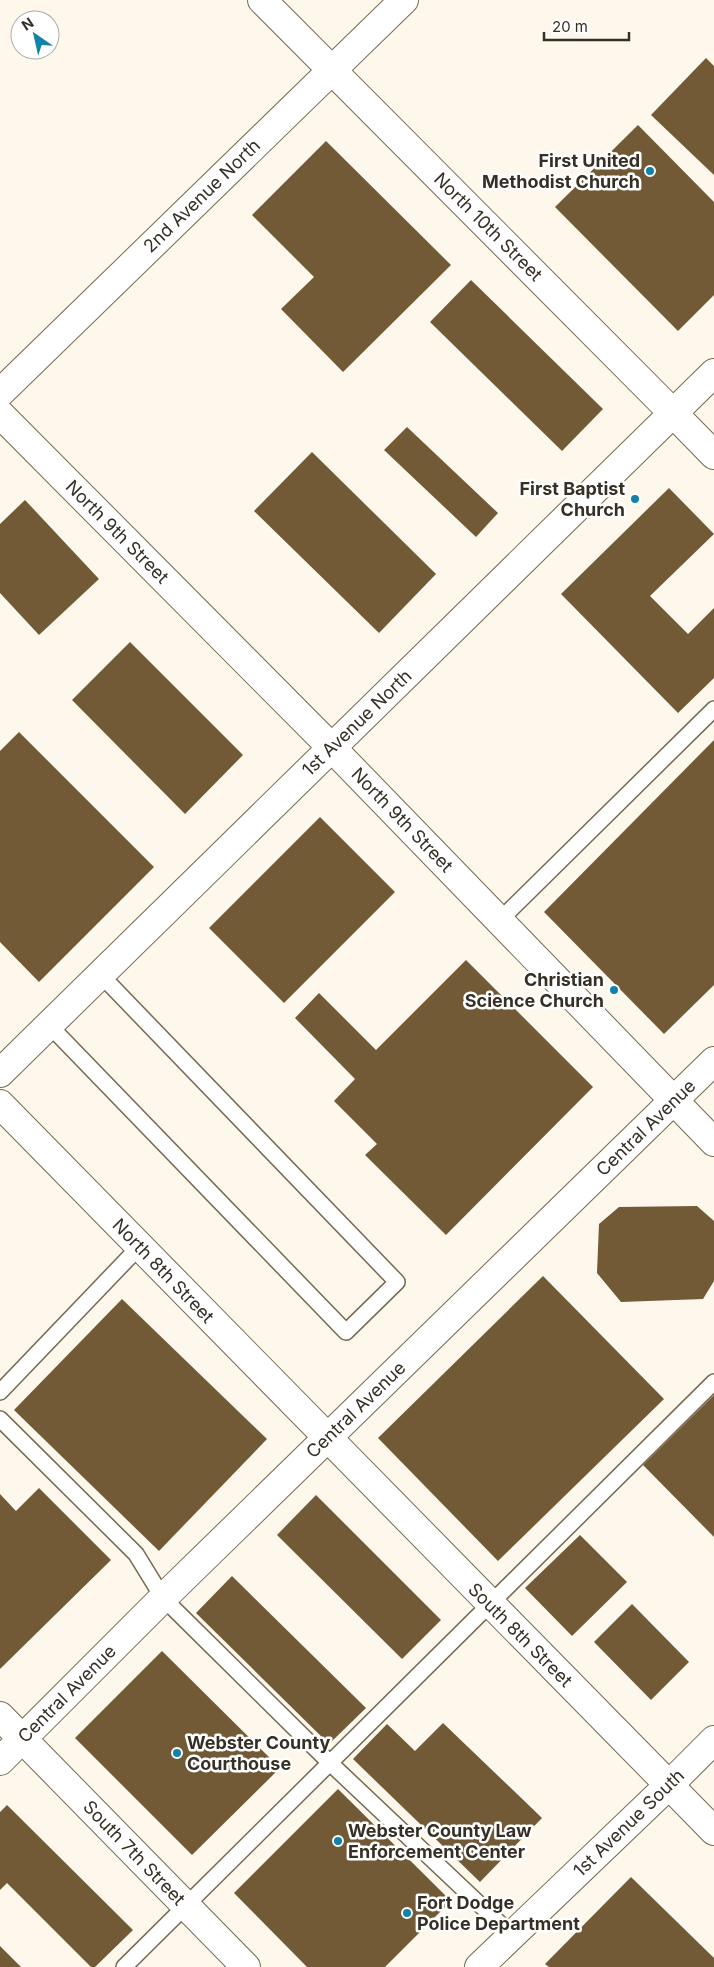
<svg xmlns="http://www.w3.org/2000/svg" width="714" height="1967" font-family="Inter,sans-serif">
  <rect width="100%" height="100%" fill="#fef7ec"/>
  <g fill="#715a35">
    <polygon points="706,58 714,66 714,175 651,115"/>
    <polygon points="638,125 714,202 714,295 678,331 555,207"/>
    <polygon points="326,141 451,265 343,372 281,309 314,277 252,215"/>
    <polygon points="471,280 603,409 562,451 430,322"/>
    <polygon points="407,427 498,513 476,537 384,450"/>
    <polygon points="312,452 436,574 379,633 254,511"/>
    <polygon points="669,488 714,534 650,596 688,634 714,608 714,678 678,713 561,594"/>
    <polygon points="25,500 99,579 39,635 0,593 0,524"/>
    <polygon points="130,642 243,755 185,814 72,700"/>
    <polygon points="19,732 154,867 39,982 0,942 0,751"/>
    <polygon points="714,740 714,985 664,1034 544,912"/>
    <polygon points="320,817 395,892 284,1003 209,928"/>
    <polygon points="466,960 593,1087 446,1235 365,1155 377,1144 334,1101 355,1079 295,1018 319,993 376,1050"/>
    <polygon points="697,1206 714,1221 714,1281 703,1299 621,1302 597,1273 599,1224 619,1207"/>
    <polygon points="543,1276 664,1399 498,1561 378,1438"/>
    <polygon points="122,1299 267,1439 159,1551 14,1410"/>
    <polygon points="714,1395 714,1537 643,1465"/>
    <polygon points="39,1488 111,1560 0,1669 0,1494 16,1511"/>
    <polygon points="316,1495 441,1620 402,1659 277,1535"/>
    <polygon points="580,1535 627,1582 572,1636 525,1588"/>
    <polygon points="232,1576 366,1708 329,1744 196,1613"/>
    <polygon points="632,1604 689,1662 651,1700 594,1642"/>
    <polygon points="162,1651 280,1768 192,1855 75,1738"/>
    <polygon points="443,1723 542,1818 480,1882 353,1759 387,1724 415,1751"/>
    <polygon points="338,1789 451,1901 385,1967 307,1967 234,1893"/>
    <polygon points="7,1805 133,1930 95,1967 91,1967 7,1883 0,1890 0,1812"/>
    <polygon points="631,1877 714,1958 714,1967 549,1967 545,1964"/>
    <polygon points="0,1946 21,1967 0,1967"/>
  </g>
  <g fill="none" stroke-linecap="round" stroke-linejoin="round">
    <defs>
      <g id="lane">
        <polyline points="499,921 714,709"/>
        <polyline points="49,1025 346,1332 397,1282 100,974"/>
        <polyline points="0,1392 139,1247"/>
        <polyline points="0,1419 136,1554 163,1598 329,1762 512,1935"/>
        <polyline points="124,1967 714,1382"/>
      </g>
      <g id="street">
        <polyline points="262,0 673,413"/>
        <polyline points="0,393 404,0"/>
      </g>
      <g id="secondary">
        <polyline points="673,413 714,455"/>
        <polyline points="0,414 332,748 714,1142"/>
        <polyline points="0,1073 714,373"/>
        <polyline points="0,1104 669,1785 714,1740"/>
        <polyline points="0,1716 246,1967"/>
        <polyline points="0,1761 163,1598 714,1061"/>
      </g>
      <polyline id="primary" points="479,1967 669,1785 714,1831"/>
    </defs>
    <use href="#lane" stroke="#786952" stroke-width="18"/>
    <use href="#street" stroke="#786952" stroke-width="30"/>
    <use href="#secondary" stroke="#786952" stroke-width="30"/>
    <use href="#primary" stroke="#786952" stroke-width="30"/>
    <use href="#lane" stroke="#fff" stroke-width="15"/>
    <use href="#street" stroke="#fff" stroke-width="28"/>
    <use href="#secondary" stroke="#fff" stroke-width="28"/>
    <use href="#primary" stroke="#fff" stroke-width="28"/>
  </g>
  <g fill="#1182a9" stroke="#fff" stroke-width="2">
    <circle cx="650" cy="171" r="5"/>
    <circle cx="635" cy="499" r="5"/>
    <circle cx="614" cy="990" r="5"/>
    <circle cx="177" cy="1753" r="5"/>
    <circle cx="338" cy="1841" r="5"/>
    <circle cx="407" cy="1913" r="5"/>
  </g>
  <g text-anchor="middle" stroke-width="5" stroke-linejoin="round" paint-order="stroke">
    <g font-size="18" font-weight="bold" fill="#352f25" stroke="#fff" text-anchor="end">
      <text x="640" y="167">First United<tspan x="640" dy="21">Methodist Church</tspan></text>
      <text x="625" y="495">First Baptist<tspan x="625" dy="21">Church</tspan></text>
      <text x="604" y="986">Christian<tspan x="604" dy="21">Science Church</tspan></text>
      <text x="187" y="1749" text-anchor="start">Webster County<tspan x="187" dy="21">Courthouse</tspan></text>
      <text x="348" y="1837" text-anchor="start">Webster County Law<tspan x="348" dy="21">Enforcement Center</tspan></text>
      <text x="417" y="1909" text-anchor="start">Fort Dodge<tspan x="417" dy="21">Police Department</tspan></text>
    </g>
    <g font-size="18" fill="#352f25" stroke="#fff">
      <text transform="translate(202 196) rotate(-44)" y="6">2nd Avenue North</text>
      <text transform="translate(488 227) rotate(45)" y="6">North 10th Street</text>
      <text transform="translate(117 532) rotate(45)" y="6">North 9th Street</text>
      <text transform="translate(357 723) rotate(-44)" y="6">1st Avenue North</text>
      <text transform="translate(402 820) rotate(46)" y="6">North 9th Street</text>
      <text transform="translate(646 1128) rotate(-44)" y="6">Central Avenue</text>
      <text transform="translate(163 1271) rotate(46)" y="6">North 8th Street</text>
      <text transform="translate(356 1410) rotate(-44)" y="6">Central Avenue</text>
      <text transform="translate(520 1635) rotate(45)" y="6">South 8th Street</text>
      <text transform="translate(67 1694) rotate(-45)" y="6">Central Avenue</text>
      <text transform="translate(629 1823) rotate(-44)" y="6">1st Avenue South</text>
      <text transform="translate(134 1853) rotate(46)" y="6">South 7th Street</text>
    </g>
  </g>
  <g transform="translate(35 35) rotate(326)"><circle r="24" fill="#ffffff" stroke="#aeaca8"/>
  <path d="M0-4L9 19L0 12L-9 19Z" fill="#1182a9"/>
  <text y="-8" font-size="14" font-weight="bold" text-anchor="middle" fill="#352f25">N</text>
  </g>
  <path d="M544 32v8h85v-8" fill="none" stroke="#352f25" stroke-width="2.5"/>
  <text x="552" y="32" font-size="15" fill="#352f25" stroke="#ffffff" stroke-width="4" paint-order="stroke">20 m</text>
</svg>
